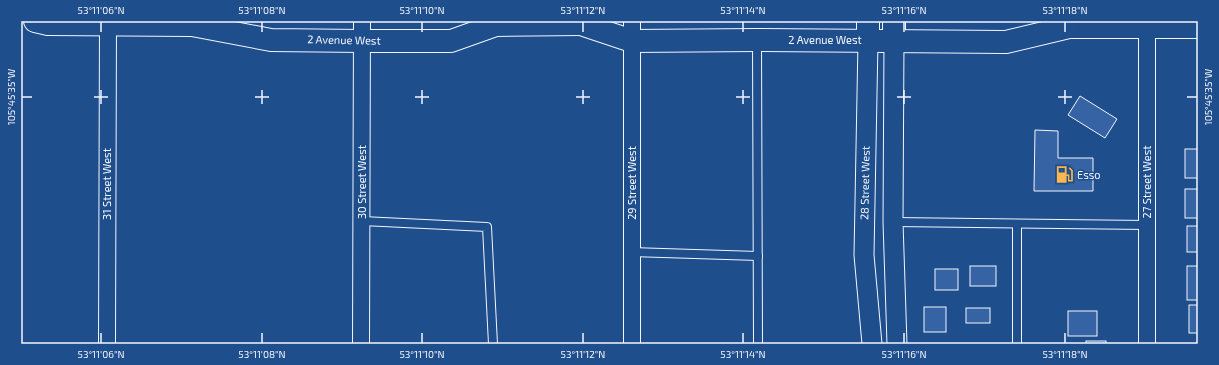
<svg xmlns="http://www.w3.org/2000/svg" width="1219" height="365" font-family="'Exo 2',sans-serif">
  <rect width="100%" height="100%" fill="#1f4e8c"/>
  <g fill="#3563a3" stroke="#f2f6ff">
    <polygon points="1080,96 1117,119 1105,138 1068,115"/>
    <polygon points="1035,130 1058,131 1058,158 1093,158 1093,191 1034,191"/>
    <rect x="1185" y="149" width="13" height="29"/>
    <rect x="1185" y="189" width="13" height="29"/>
    <rect x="1187" y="226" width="11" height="26"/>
    <rect x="970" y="266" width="26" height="20"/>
    <rect x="1187" y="266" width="11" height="34"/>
    <rect x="935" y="269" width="23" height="21"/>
    <rect x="1189" y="305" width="9" height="28"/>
    <rect x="924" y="307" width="22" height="25"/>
    <rect x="966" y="308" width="24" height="15"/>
    <rect x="1068" y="311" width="29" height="25"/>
    <rect x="1086" y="341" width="20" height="3"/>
  </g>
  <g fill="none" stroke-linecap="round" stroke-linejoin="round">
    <defs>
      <g id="service">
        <polyline points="757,41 758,344"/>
        <polyline points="362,221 487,227 493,344"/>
        <polyline points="893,222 1147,225"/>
        <polyline points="631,252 758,256"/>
        <polyline points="1017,344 1017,224"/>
      </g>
      <g id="minor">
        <polyline points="632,21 632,344"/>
        <polyline points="107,344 108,25"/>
        <polyline points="361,344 362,21"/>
        <polyline points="1147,344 1147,21"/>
      </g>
      <g id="tertiary">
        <polyline points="868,41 864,255 872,344"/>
        <polyline points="894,41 893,222 897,344"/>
      </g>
      <g id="secondary">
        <polyline points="868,21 868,41"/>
        <polyline points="894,41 894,21"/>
      </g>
      <g id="trunk">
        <polyline points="35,21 48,24 192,25 271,40 362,41 451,41 496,25 581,24 590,21"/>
        <polyline points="1054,23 1069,27 1198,27"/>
        <polyline points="581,24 632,41 757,40 1006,42 1069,27"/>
      </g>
    </defs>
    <use href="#service" stroke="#f2f6ff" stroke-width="10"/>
    <use href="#minor" stroke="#f2f6ff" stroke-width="18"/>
    <use href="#tertiary" stroke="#f2f6ff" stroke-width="21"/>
    <use href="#secondary" stroke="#f2f6ff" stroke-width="24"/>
    <use href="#trunk" stroke="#f2f6ff" stroke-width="24"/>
    <use href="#service" stroke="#1f4e8c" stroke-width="8"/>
    <use href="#minor" stroke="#1f4e8c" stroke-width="16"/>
    <use href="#tertiary" stroke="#1f4e8c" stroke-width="19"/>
    <use href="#secondary" stroke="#1f4e8c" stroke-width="22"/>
    <use href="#trunk" stroke="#1f4e8c" stroke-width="22"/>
  </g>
  <path fill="none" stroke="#f2f6ff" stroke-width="1.5" d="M101,22V32M262,22V32M422,22V32M583,22V32M743,22V32M904,22V32M1065,22V32M101,90V104M262,90V104M422,90V104M583,90V104M743,90V104M904,90V104M1065,90V104M22,97H32M94,97H108M255,97H269M415,97H429M576,97H590M736,97H750M897,97H911M1058,97H1072M1187,97H1197M101,333V343M262,333V343M422,333V343M583,333V343M743,333V343M904,333V343M1065,333V343"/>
  <defs>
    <symbol id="fuel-bare" viewBox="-9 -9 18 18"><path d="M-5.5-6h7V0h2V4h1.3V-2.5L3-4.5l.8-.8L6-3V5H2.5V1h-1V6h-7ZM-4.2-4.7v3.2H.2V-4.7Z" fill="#ffb74d" stroke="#1f4e8c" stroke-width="2.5" paint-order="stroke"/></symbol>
  </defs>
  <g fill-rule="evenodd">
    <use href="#fuel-bare" x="1052" y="162" width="25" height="25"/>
  </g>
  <g text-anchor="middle" stroke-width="3" stroke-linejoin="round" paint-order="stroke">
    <g font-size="11" fill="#f2f6ff" stroke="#1f4e8c">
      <text transform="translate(344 40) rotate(1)" y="4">2 Avenue West</text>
      <text x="825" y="44">2 Avenue West</text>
      <text transform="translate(362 182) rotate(-90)" y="4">30 Street West</text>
      <text transform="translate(1147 182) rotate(-90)" y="4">27 Street West</text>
      <text transform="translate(632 183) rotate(-90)" y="4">29 Street West</text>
      <text transform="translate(865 183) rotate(-89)" y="4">28 Street West</text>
      <text transform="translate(107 184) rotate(-90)" y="4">31 Street West</text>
    </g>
    <g font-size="11" fill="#f2f6ff" stroke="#1f4e8c" text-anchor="start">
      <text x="1077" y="179">Esso</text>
    </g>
  </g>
  <rect width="1219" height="365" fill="none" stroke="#1f4e8c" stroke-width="44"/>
  <rect x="22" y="22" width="1175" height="321" fill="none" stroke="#f2f6ff" stroke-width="1.5"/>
  <g font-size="10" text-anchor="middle" fill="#f2f6ff">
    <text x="101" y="14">53°11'06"N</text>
    <text x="262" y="14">53°11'08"N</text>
    <text x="422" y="14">53°11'10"N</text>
    <text x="583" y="14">53°11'12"N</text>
    <text x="743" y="14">53°11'14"N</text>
    <text x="904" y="14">53°11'16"N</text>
    <text x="1065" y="14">53°11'18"N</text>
    <text transform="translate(1208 97) rotate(-90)" y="4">105°45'35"W</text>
    <text transform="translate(11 97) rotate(-90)" y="4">105°45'35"W</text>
    <text x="101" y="358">53°11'06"N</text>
    <text x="262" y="358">53°11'08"N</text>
    <text x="422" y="358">53°11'10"N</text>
    <text x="583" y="358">53°11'12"N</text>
    <text x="743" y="358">53°11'14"N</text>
    <text x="904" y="358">53°11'16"N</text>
    <text x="1065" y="358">53°11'18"N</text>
  </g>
</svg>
